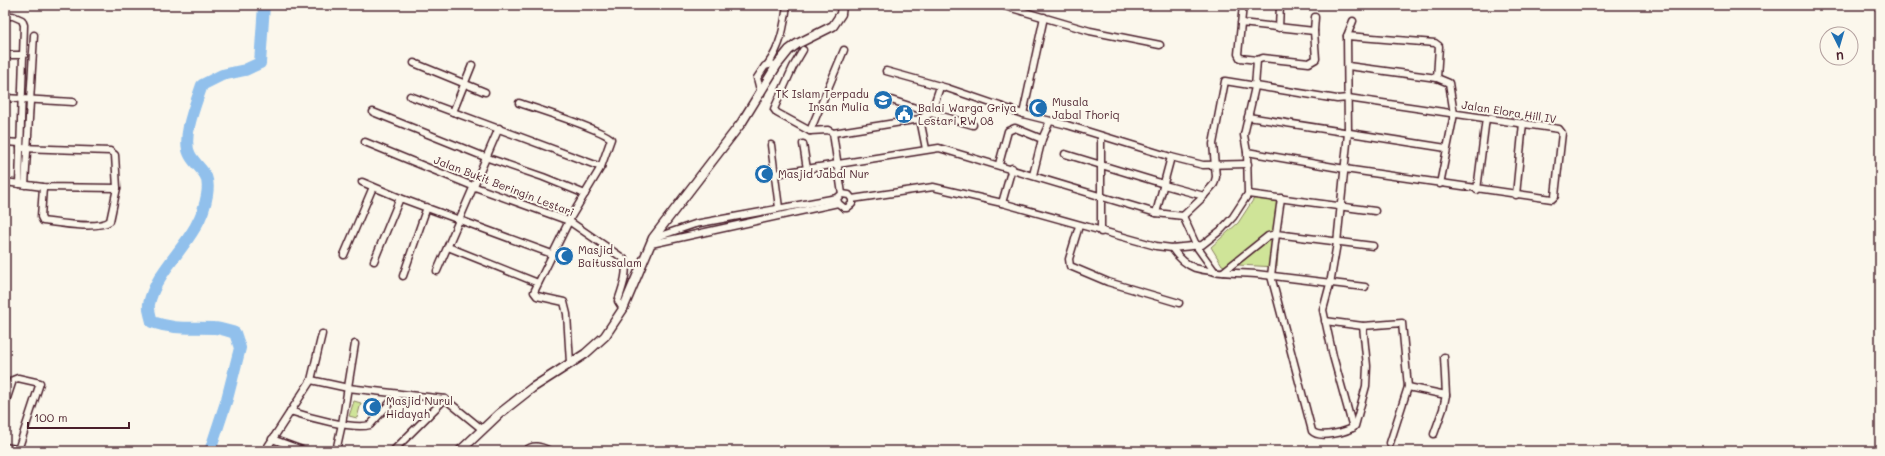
<svg xmlns="http://www.w3.org/2000/svg" width="1885" height="456" font-family="Mali,sans-serif">
  <rect width="100%" height="100%" fill="#fbf7ec"/>
  <filter id="ink" filterUnits="userSpaceOnUse"><feTurbulence type="fractalNoise" baseFrequency=".025" numOctaves="2"/><feDisplacementMap in="SourceGraphic" scale="8" xChannelSelector="R" yChannelSelector="G"/><feConvolveMatrix kernelMatrix="1 2 1 2 8 2 1 2 1" color-interpolation-filters="sRGB"/></filter>
  <g filter="url(#ink)">
    <g fill="#cfe498" stroke="#8c8262">
      <polygon points="1255,197 1282,200 1280,225 1227,267 1222,265 1211,247 1238,223"/>
      <polygon points="1273,237 1279,238 1277,267 1238,265"/>
      <polygon points="354,401 361,403 357,418 349,416"/>
    </g>
    <g fill="none" stroke-linecap="round" stroke-linejoin="round">
      <path stroke="#91c0ec" stroke-width="12" d="M210,451L227,399L240,348L235,333C228,331 220,328 214,328C189,327 176,330 152,322C151,317 148,310 149,304C157,265 200,240 207,195C211,171 199,171 190,155C181,138 196,103 202,85L222,75L245,70L260,63L264,5"/>
      <defs>
        <g id="minor">
          <polyline points="1001,5 1090,31 1160,45"/>
          <polyline points="5,16 13,16 22,20 24,25 19,184"/>
          <polyline points="1353,21 1347,36 1348,133 1337,243 1330,284 1323,310 1333,356 1353,428"/>
          <polyline points="1241,23 1314,31 1316,59 1309,63 1263,58 1257,60 1240,58 1238,54 1243,5"/>
          <polyline points="1279,28 1280,5"/>
          <polyline points="1314,31 1315,17"/>
          <polyline points="1347,36 1435,43 1439,46 1437,78 1449,83 1454,114 1440,184"/>
          <polyline points="803,50 793,67 774,109 777,113 810,131 828,130 833,133 920,119 931,113"/>
          <polyline points="5,55 24,55"/>
          <polyline points="414,63 485,92"/>
          <path d="M768,64C781,46 784,27 787,5"/>
          <polyline points="1348,66 1437,78"/>
          <polyline points="886,71 947,88 1023,114 1067,125 1171,157 1203,165 1248,164"/>
          <polyline points="940,87 931,113 973,125"/>
          <polyline points="761,94 757,78 765,66 772,64"/>
          <polyline points="410,96 601,167"/>
          <polyline points="5,98 73,102"/>
          <polyline points="891,100 931,113"/>
          <path d="M519,103C534,108 604,130 611,139L601,167L571,217L534,292L537,296L564,302L567,314L570,363"/>
          <polyline points="373,112 485,157 543,177 585,194"/>
          <polyline points="453,112 472,65"/>
          <polyline points="1023,114 1044,17"/>
          <polyline points="1248,117 1446,148"/>
          <polyline points="920,119 926,149"/>
          <polyline points="810,131 844,50"/>
          <polyline points="833,133 842,194"/>
          <polyline points="5,142 20,143"/>
          <path d="M365,142L475,187L569,221L624,259C629,271 622,289 618,301L623,309"/>
          <polyline points="803,144 807,169"/>
          <polyline points="771,145 779,208"/>
          <polyline points="1065,154 1164,184"/>
          <polyline points="999,164 1008,131 1015,128 1042,139"/>
          <polyline points="775,174 939,148 1156,213 1183,216 1201,199 1214,184 1216,177 1213,144 1225,81 1337,99 1348,98 1559,129 1562,133 1555,196 1552,199 1345,169 1247,152"/>
          <polyline points="1033,175 1042,139 1050,121"/>
          <polyline points="5,182 43,187 117,188 115,155 110,151 20,148"/>
          <polyline points="362,182 400,198 552,254"/>
          <polyline points="25,185 34,35"/>
          <polyline points="1164,185 1204,196"/>
          <path d="M43,187L41,217L43,221C59,223 98,230 110,221L117,188"/>
          <polyline points="1477,190 1486,118"/>
          <polyline points="1248,194 1375,211"/>
          <polyline points="1516,195 1523,123"/>
          <polyline points="1281,198 1276,234 1373,246"/>
          <polyline points="852,199 933,187 1002,203 1156,246 1172,248 1202,245 1221,230 1233,217 1248,194 1247,152 1244,135 1255,87 1257,60"/>
          <polyline points="1002,203 1012,168"/>
          <polyline points="1156,213 1171,157"/>
          <polyline points="1183,216 1197,247 1215,272"/>
          <polyline points="1079,226 1069,259 1070,266 1108,282 1179,303"/>
          <polyline points="1101,232 1101,136"/>
          <polyline points="654,238 695,224 837,198 842,194 849,195 852,199 852,204 847,208 844,208 838,203 837,198"/>
          <polyline points="651,244 838,203"/>
          <polyline points="448,247 538,283"/>
          <path d="M1172,248C1178,257 1185,264 1195,268C1215,274 1236,272 1256,274C1292,278 1329,283 1365,287"/>
          <polyline points="344,255 373,187"/>
          <polyline points="374,261 400,198"/>
          <polyline points="437,271 499,128"/>
          <path d="M1223,272L1268,236L1276,234L1271,276L1312,431C1319,439 1348,432 1355,426L1366,386L1367,366L1363,326"/>
          <polyline points="403,276 427,207"/>
          <polyline points="1325,321 1363,326 1402,323 1408,387 1390,443"/>
          <polyline points="311,380 348,388 445,399 483,430"/>
          <polyline points="1408,387 1446,395"/>
          <polyline points="5,404 13,380 18,378 40,383 19,447 16,449 5,447"/>
          <path d="M290,411C308,417 353,430 370,425L398,394"/>
          <polyline points="1434,434 1443,409 1446,395 1444,357"/>
          <polyline points="272,439 305,451"/>
          <polyline points="265,451 311,380 322,334"/>
          <polyline points="336,451 342,424 355,344"/>
          <polyline points="393,451 445,399"/>
          <path d="M525,451C533,444 540,446 550,451"/>
        </g>
        <polyline id="tertiary" points="460,451 499,414 532,388 585,354 605,336 623,309 653,238 742,122 777,65 789,50 797,44 833,26 841,14 842,5"/>
      </defs>
      <use href="#minor" stroke="#4a1f2b" stroke-width="9"/>
      <use href="#tertiary" stroke="#4a1f2b" stroke-width="11"/>
      <use href="#minor" stroke="#fbf7ec" stroke-width="6"/>
      <use href="#tertiary" stroke="#fbf7ec" stroke-width="8"/>
    </g>
  </g>
  <defs>
    <symbol id="school-disc" viewBox="-11 -11 22 22"><circle r="9.5" fill="#1f6fb2" stroke="#fbf7ec"/><path d="M0-5L7-2L0 1L-7-2ZM-4 1L0 2.5L4 1V4Q0 6-4 4Z" fill="#fff"/></symbol>
    <symbol id="mosque-disc" viewBox="-11 -11 22 22"><circle r="9.5" fill="#1f6fb2" stroke="#fbf7ec"/><path d="M3.5-4.9A6 6 0 1 0 3.5 4.9A5 5 0 1 1 3.5-4.9Z" fill="#fff"/></symbol>
    <symbol id="civic-disc" viewBox="-11 -11 22 22"><circle r="9.5" fill="#1f6fb2" stroke="#fbf7ec"/><path d="M-.6-6.5H3V-4.5H.6V-3L4-1V1h2V6H-6V1h2V-1L-.6-3ZM-1.2 2.5V6h2.4V2.5Z" fill="#fff"/></symbol>
  </defs>
  <g fill-rule="evenodd">
    <use href="#school-disc" x="872" y="89" width="22" height="22"/>
    <use href="#mosque-disc" x="1027" y="97" width="22" height="22"/>
    <use href="#civic-disc" x="893" y="103" width="22" height="22"/>
    <use href="#mosque-disc" x="753" y="163" width="22" height="22"/>
    <use href="#mosque-disc" x="553" y="245" width="22" height="22"/>
    <use href="#mosque-disc" x="361" y="396" width="22" height="22"/>
  </g>
  <g text-anchor="middle" stroke-width="4" stroke-linejoin="round" paint-order="stroke">
    <g font-size="11" fill="#4a1f2b" stroke="#fbf7ec" text-anchor="start">
      <text x="869" y="98" text-anchor="end">TK Islam Terpadu<tspan x="869" dy="13">Insan Mulia</tspan></text>
      <text x="1052" y="106">Musala<tspan x="1052" dy="13">Jabal Thoriq</tspan></text>
      <text x="918" y="112">Balai Warga Griya<tspan x="918" dy="13">Lestari RW 08</tspan></text>
      <text x="778" y="178">Masjid Jabal Nur</text>
      <text x="578" y="254">Masjid<tspan x="578" dy="13">Baitussalam</tspan></text>
      <text x="386" y="405">Masjid Nurul<tspan x="386" dy="13">Hidayah</tspan></text>
    </g>
    <g font-size="11" fill="#4a1f2b" stroke="#fbf7ec">
      <text transform="translate(1509 112) rotate(9)" y="4">Jalan Elora Hill IV</text>
      <text transform="translate(504 186) rotate(21)" y="4">Jalan Bukit Beringin Lestari</text>
    </g>
  </g>
  <rect width="1885" height="456" fill="none" stroke="#fbf7ec" stroke-width="20"/>
  <rect x="10" y="10" width="1865" height="436" fill="none" stroke="#4a1f2b" stroke-width="1.5" filter="url(#ink)"/>
  <g transform="translate(1839 46) rotate(175)"><circle r="19" fill="#fbf7ec" stroke="#b4a19f"/>
  <path d="M0-3L7 15L0 10L-7 15Z" fill="#1f6fb2"/>
  <text y="-6" font-size="11" font-weight="bold" text-anchor="middle" fill="#4a1f2b">U</text>
  </g>
  <path d="M28 422v6h101v-6" fill="none" stroke="#4a1f2b" stroke-width="2"/>
  <text x="34" y="422" font-size="12" fill="#4a1f2b" stroke="#fbf7ec" stroke-width="3" paint-order="stroke">100 m</text>
</svg>
